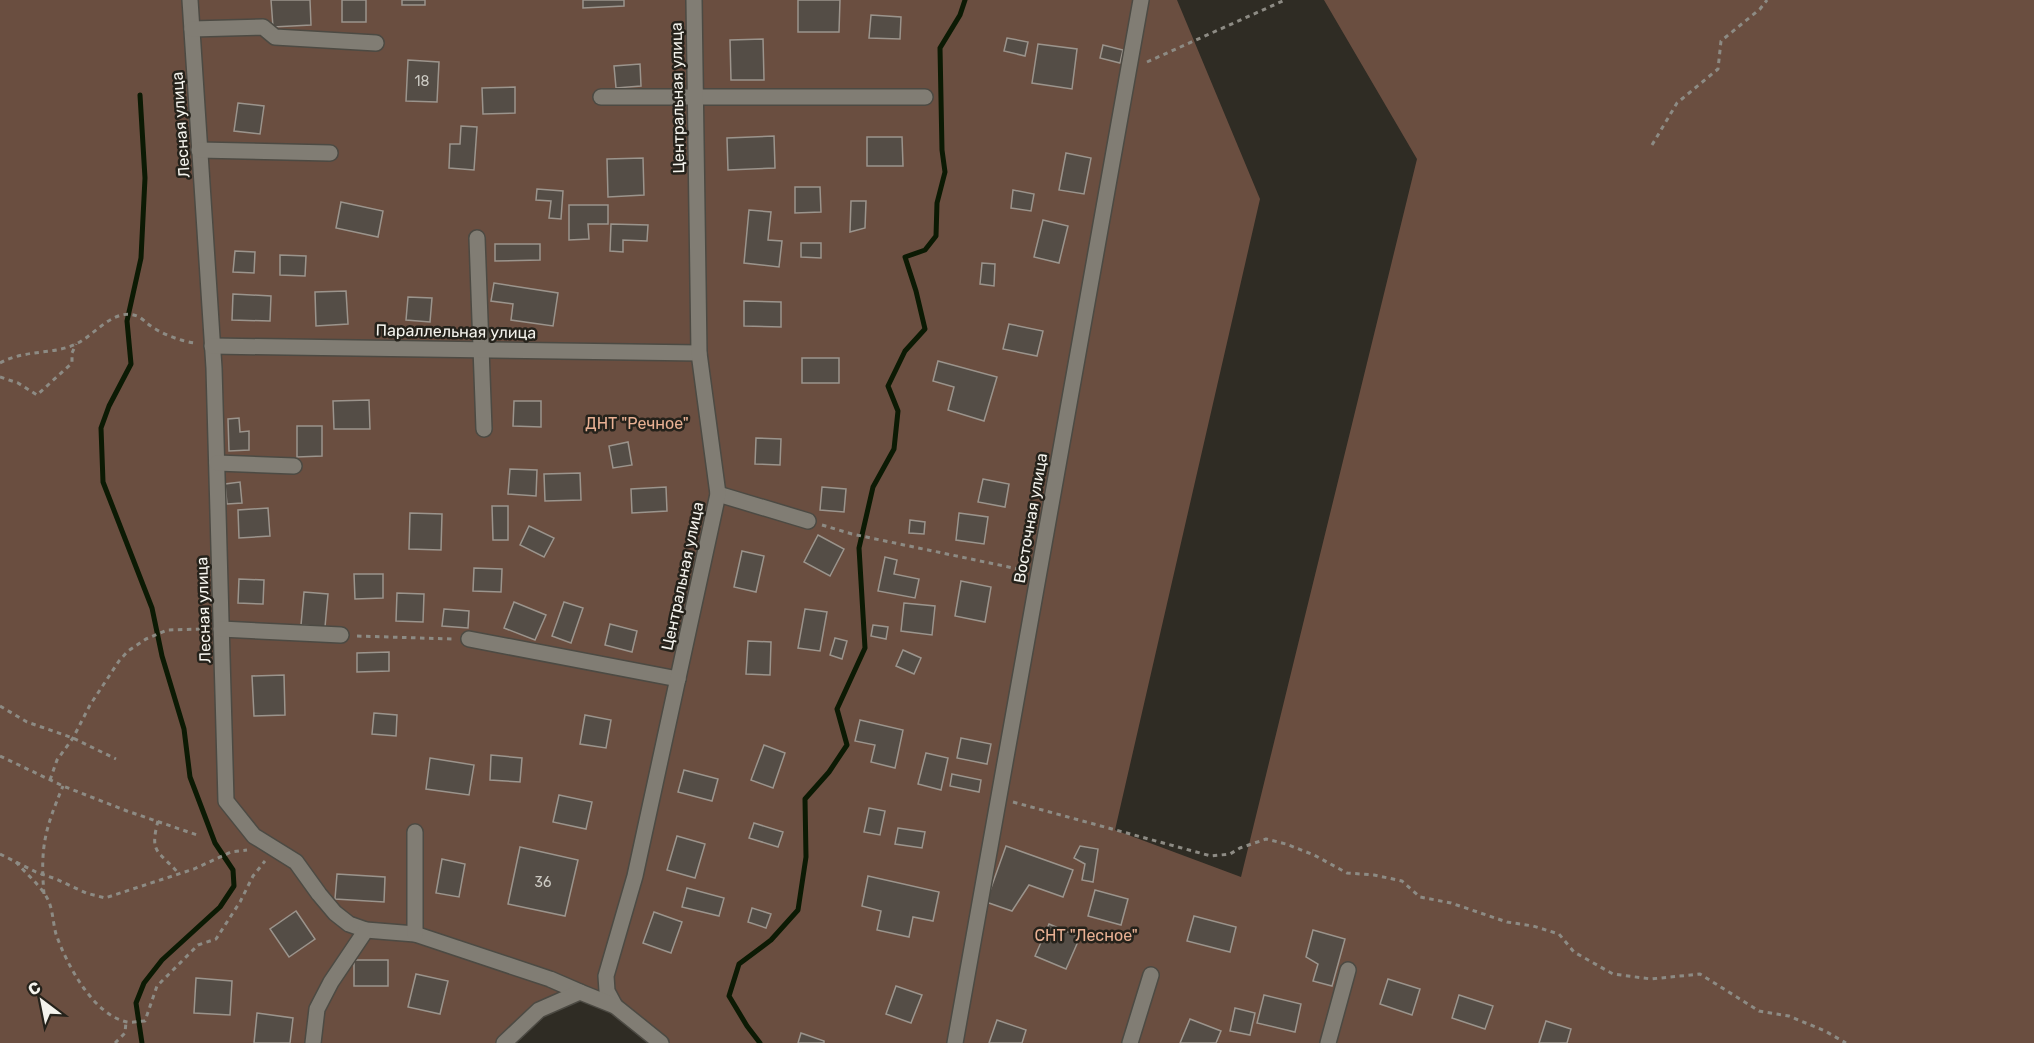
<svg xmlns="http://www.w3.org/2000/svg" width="2034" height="1043" font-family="Rubik,sans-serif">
  <rect width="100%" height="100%" fill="#2f2c24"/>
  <polygon fill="#6a4e40" points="0,0 1177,0 1260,199 1115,830 1241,877 1417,159 1324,0 2034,0 2034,1043 661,1043 585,994 539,1010 504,1043 0,1043"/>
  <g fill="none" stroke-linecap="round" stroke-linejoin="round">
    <g stroke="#0c1a04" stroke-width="5">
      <polyline points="140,95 145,178 141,258 127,321 131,364 109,406 101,428 103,482 152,608 162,656 184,729 190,777 215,843 233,870 234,886 220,907 162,960 144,983 136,1003 142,1043"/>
      <polyline points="760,1043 747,1026 729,996 739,964 771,940 798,910 806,857 805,799 829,772 847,745 837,709 865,648 859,548 873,487 894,449 898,411 888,386 905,351 925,329 916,291 905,257 925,250 936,236 937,203 945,172 942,150 940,48 960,15 965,0"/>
    </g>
  </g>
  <g fill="#544d46" stroke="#9b948c" stroke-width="1.5">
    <polygon points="271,0 310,0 311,25 273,27"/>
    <rect x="342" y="0" width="24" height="22"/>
    <rect x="402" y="0" width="23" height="5"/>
    <polygon points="583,0 624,0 624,6 583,8"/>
    <polygon points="798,0 840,0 839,32 798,32"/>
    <polygon points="871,15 901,17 900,39 869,38"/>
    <polygon points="1007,38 1028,42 1025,56 1004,51"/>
    <polygon points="763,39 764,80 731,80 730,40"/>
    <polygon points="1038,44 1077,49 1072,89 1032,83"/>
    <polygon points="1103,45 1123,50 1120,63 1100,58"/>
    <polygon points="408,60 439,62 437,102 406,101"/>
    <polygon points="640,64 641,86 616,88 614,66"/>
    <polygon points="515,87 515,113 483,114 482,88"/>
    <polygon points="238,103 264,106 260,134 234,131"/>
    <polygon points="461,126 477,127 474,170 449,168 450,144 460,144"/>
    <polygon points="774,136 775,168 728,170 727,138"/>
    <polygon points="867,137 902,137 903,166 867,166"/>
    <polygon points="1066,153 1091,158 1084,194 1059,190"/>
    <polygon points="643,158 644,195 608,197 607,159"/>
    <polygon points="795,187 820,187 821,212 795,213"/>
    <polygon points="537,189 563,191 561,219 549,218 551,201 536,200"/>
    <polygon points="1013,190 1034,194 1031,211 1011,208"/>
    <polygon points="851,201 866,201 865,228 850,232"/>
    <polygon points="341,202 383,211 378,237 336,228"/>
    <polygon points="569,205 608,205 608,224 588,224 589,239 569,240"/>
    <polygon points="749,210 771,212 768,240 782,241 779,267 744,263"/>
    <polygon points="1043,220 1068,226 1059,263 1034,257"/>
    <polygon points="611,224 648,225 647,241 623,240 623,252 610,251"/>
    <polygon points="801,243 821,243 821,258 801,257"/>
    <polygon points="495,244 540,244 540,260 495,261"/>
    <polygon points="235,251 255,252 254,273 233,272"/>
    <polygon points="280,255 306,256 305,276 280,275"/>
    <polygon points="982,263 995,264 994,286 980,284"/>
    <polygon points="494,283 558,293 553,326 511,320 513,304 491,301"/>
    <polygon points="346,291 348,324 316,326 315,292"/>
    <polygon points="233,294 271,296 270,321 232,320"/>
    <polygon points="408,297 432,298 430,322 406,320"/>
    <polygon points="744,301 781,302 781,327 744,326"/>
    <polygon points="1009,324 1043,331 1037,356 1003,349"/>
    <rect x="802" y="358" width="37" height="25"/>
    <polygon points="938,361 997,377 984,421 948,410 954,387 933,381"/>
    <polygon points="369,400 370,429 334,429 333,401"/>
    <polygon points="514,401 541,401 541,427 513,426"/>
    <polygon points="239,418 240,432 249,431 249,450 229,451 228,419"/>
    <polygon points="297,426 322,426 322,456 297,457"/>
    <polygon points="756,438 781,439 780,465 755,464"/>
    <polygon points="628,442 632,465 613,468 609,446"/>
    <polygon points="510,469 537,470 536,496 508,494"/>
    <polygon points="580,473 581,500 545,501 544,474"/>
    <polygon points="983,479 1009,484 1005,507 978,502"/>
    <polygon points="240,482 242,503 227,504 225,484"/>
    <polygon points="666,487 667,511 632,513 631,489"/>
    <polygon points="822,487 846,489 844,512 820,510"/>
    <polygon points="492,506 508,506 508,540 493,540"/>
    <polygon points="268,508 270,536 239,538 238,510"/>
    <polygon points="410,513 442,514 441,550 409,549"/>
    <polygon points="959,513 988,517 984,544 956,540"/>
    <polygon points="910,520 925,522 924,534 909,533"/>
    <polygon points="529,526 554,538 544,557 520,545"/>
    <polygon points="818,535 844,549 830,576 804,562"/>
    <polygon points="742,551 764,556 756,592 734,587"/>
    <polygon points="885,557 897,560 894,574 919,579 915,598 878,591"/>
    <polygon points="474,568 502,569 501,592 473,591"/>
    <polygon points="354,574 383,574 383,598 355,599"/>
    <polygon points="239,579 264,580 263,604 238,603"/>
    <polygon points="961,581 991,587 985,622 955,616"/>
    <polygon points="304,592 328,594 325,627 301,625"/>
    <polygon points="397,593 424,594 423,622 396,621"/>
    <polygon points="514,602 546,615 535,640 504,628"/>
    <polygon points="564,602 583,608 571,643 552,636"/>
    <polygon points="904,603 935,606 932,635 901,631"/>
    <polygon points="444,609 469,611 468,628 442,626"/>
    <polygon points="805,609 827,612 820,651 798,648"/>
    <polygon points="610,624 637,631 632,652 605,645"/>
    <polygon points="873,625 888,627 886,639 871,636"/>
    <polygon points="835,638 847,641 842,659 830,655"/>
    <polygon points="748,641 771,642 770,675 746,674"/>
    <polygon points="903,650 921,658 914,674 896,666"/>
    <polygon points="389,652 389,671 357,672 357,653"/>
    <polygon points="284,675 285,715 254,716 252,676"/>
    <polygon points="374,713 397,715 396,736 372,734"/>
    <polygon points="585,715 611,720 606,748 580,744"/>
    <polygon points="860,720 903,730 895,768 871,762 875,745 855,741"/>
    <polygon points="961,738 991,744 987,764 957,758"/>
    <polygon points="764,745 785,753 773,788 751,780"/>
    <polygon points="926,753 948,758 941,790 918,784"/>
    <polygon points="491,755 522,758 520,782 490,780"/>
    <polygon points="430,758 474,765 469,795 426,789"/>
    <polygon points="684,770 718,779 712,801 678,792"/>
    <polygon points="952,774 981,780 979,792 950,786"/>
    <polygon points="559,795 592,802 586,829 553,822"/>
    <polygon points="869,808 885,811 880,835 864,832"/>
    <polygon points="754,823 783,832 778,847 749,838"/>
    <polygon points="898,828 925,832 922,848 895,844"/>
    <polygon points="677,836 705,844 695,878 667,870"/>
    <polygon points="1006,846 1073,870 1063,897 1029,885 1012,911 986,902"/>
    <polygon points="1080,846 1098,849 1093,882 1082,880 1085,864 1074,858"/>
    <polygon points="520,847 578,860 565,916 508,904"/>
    <polygon points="442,859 465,864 459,897 436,893"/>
    <polygon points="337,874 385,877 384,902 335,899"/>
    <polygon points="868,876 939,892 933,921 913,917 909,937 877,930 881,911 862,906"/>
    <polygon points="687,888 724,898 719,916 682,907"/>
    <polygon points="1095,890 1128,899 1121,925 1088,916"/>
    <polygon points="752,908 771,914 766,928 748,922"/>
    <polygon points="296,911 315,939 289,957 270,929"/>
    <polygon points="654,912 682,922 671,953 643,943"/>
    <polygon points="1194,916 1236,927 1230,952 1187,941"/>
    <polygon points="1049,924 1080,937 1066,969 1035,956"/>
    <polygon points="1313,930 1345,939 1332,986 1313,981 1318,964 1306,957"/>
    <rect x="354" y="960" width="34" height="26"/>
    <polygon points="416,974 448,981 440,1014 408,1007"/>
    <polygon points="196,978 232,981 230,1015 194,1013"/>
    <polygon points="1388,979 1420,989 1412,1015 1380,1004"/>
    <polygon points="896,986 922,995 911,1023 886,1014"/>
    <polygon points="1264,995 1301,1004 1295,1032 1257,1023"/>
    <polygon points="1459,995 1493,1006 1485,1029 1452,1018"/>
    <polygon points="1235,1008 1255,1013 1250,1035 1230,1031"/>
    <polygon points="257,1013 293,1018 290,1043 254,1043"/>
    <polygon points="1190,1019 1221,1031 1216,1043 1180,1043"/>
    <polygon points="997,1020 1026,1030 1022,1043 989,1043"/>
    <polygon points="1546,1021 1571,1029 1567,1043 1539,1043"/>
    <polygon points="801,1033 824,1041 824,1043 798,1043"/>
  </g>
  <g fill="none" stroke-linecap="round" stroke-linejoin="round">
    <defs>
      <g id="minor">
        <polyline points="190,0 214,368 226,801 254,836 296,862 319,894 335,913 349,924 366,930 415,934 550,979 580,992"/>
        <polyline points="192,29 263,27 275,37 376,43"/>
        <polyline points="601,97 925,97"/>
        <polyline points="199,150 330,153"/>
        <polyline points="477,238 484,429"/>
        <polyline points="212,346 699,353"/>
        <polyline points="217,463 294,466"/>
        <polyline points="718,494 808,521"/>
        <polyline points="221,629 341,635"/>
        <polyline points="469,639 678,679"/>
        <polyline points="415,832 415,934"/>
        <polyline points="615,1006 607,991 606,976 635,876 718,494 699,353 694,0"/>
        <polyline points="313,1043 317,1009 331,982 366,930"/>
        <polyline points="504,1043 539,1010 580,992 615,1006 661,1043"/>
        <polyline points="955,1043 1141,0"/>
        <polyline points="1130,1043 1151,975"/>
        <polyline points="1328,1043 1348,970"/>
      </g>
    </defs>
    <use href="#minor" stroke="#4c4a43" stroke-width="18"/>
    <g stroke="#8d8b84" stroke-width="3" stroke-dasharray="4.5 4.5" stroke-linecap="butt">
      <polyline points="1147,62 1285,0"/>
      <polyline points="1652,145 1677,103 1718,69 1721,41 1760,9 1767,0"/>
      <path d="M0,363C26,349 53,355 76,344C95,335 114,307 137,316C141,317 145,322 148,324C161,334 180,341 195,343"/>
      <polyline points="0,377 18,383 37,395 72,363 72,353 76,344"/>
      <polyline points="822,525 852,534 1023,570"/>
      <polyline points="357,636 452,639"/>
      <polyline points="0,706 27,722 73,738 116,759"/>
      <polyline points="0,756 63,786 127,811 200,836"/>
      <polyline points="50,780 57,760 73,738 90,705 119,661 128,651 146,639 167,630 204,629"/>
      <polyline points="1013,802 1211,856 1230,854 1240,848 1266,839 1286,844 1314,855 1347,873 1374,875 1402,881 1420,897 1451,903 1507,922 1533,926 1559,934 1574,952 1613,974 1651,979 1700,974 1759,1011 1789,1016 1825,1031 1846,1043"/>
      <path d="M158,821C149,855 159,850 179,874"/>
      <polyline points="0,854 36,872 56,879 86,893 105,898 194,869 231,852 247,850"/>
      <path d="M16,862C26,874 43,887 49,902C53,912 53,923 56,934C66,963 93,1015 127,1022C133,1023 139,1021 145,1021L157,986L198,945L216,939L240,902L253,876L265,861"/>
      <path d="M44,894C40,847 45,829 63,786"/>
      <polyline points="115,1043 125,1033 126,1022"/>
    </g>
    <use href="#minor" stroke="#817d74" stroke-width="15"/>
  </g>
  <g text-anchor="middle" stroke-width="5" stroke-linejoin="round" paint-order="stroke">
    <g font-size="14" fill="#cccac3">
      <text x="422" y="86">18</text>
      <text x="543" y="887">36</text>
    </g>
    <g font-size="16" fill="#f4f3ed" stroke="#25221b">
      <text transform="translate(677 98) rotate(-91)" y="6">Центральная улица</text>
      <text transform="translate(180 125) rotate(-94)" y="6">Лесная улица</text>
      <text transform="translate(456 331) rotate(1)" y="6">Параллельная улица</text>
      <text transform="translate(1030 518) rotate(-80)" y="6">Восточная улица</text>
      <text transform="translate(682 576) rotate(-78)" y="6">Центральная улица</text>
      <text transform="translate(203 610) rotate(-92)" y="6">Лесная улица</text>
    </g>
    <g font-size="16" fill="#e9b194" stroke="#25221b">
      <text x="637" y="429">ДНТ "Речное"</text>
      <text x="1086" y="941">СНТ "Лесное"</text>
    </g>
  </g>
  <g transform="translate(42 1001) rotate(328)" stroke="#25221b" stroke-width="4.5" paint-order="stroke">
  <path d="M0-4.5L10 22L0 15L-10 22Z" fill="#f4f3ed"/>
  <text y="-9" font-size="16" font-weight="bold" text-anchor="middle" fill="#f4f3ed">С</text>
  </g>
</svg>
